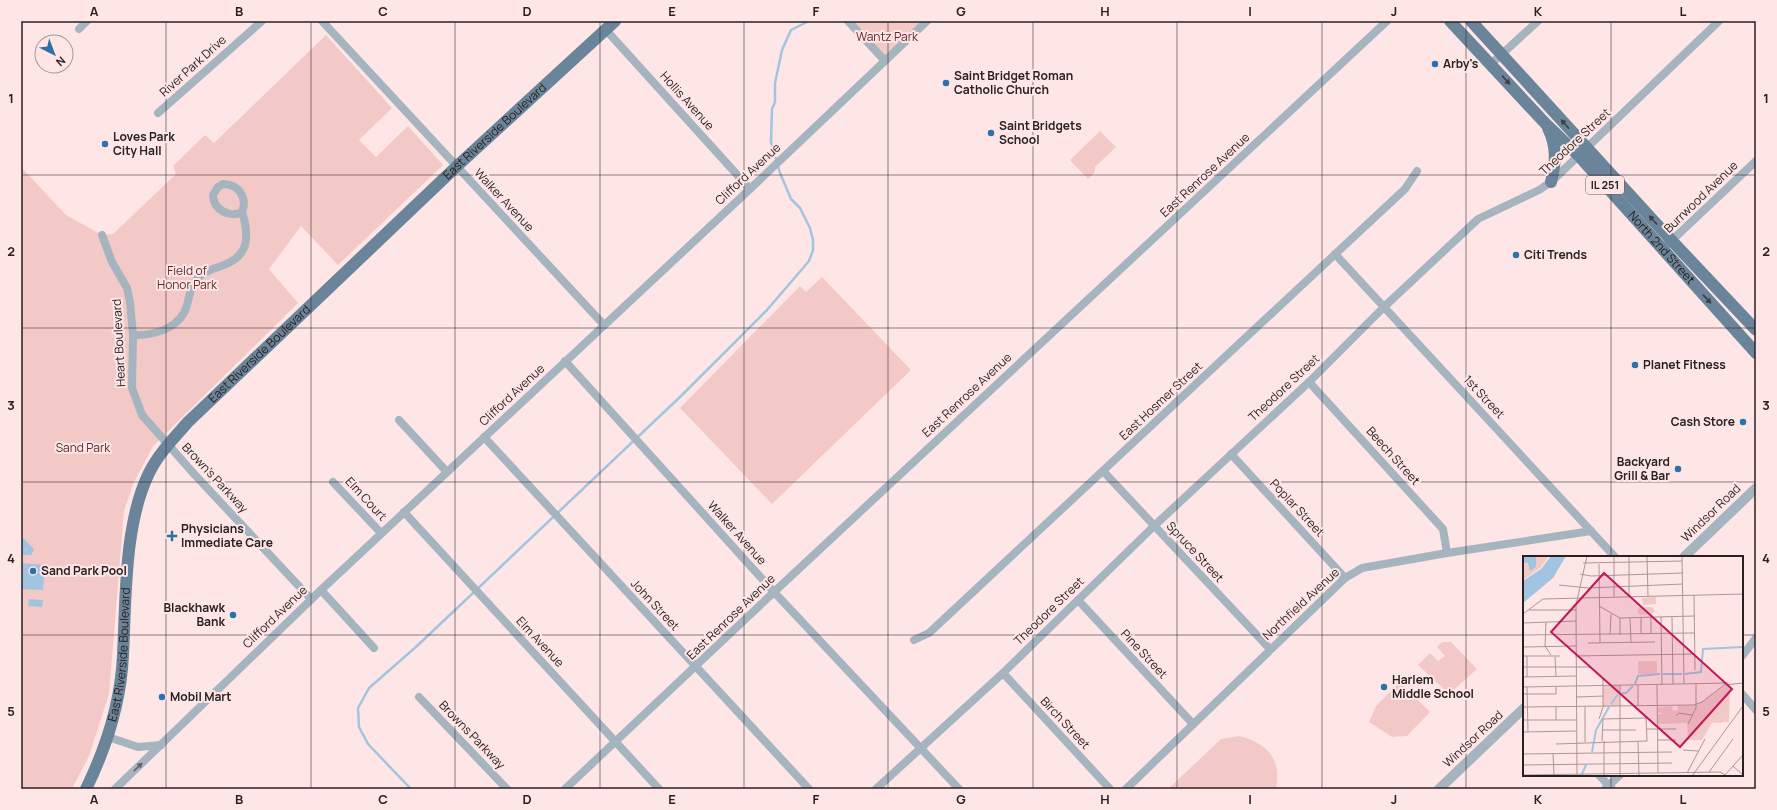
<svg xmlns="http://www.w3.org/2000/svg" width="1777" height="810" font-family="Manrope,sans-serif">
  <rect width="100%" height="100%" fill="#fee6e6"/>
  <g fill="#f3c9c8">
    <polygon points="849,21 927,21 885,61"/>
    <polygon points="326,35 392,108 359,140 376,157 408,126 443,165 338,265 301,226 269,269 298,303 153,446 133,484 124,511 109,694 89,756 72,789 21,789 21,167 66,215 102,235 113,234 176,174 173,166 205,135 214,143"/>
    <polygon points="1100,131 1116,147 1095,167 1095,172 1088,179 1070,160"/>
    <polygon points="822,277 911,370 772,504 680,408 800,286 806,292"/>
    <polygon points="1442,642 1451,642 1477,669 1449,694 1418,665 1430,653 1438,661 1445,656 1437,647"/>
    <polygon points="1400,682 1430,712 1407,736 1392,737 1369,722 1376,706"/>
    <path d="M1239,736C1267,743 1282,759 1276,789H1168L1221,739Z"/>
  </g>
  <g fill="#a3c4e0">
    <polygon points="21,536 33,548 34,550 31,555 21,555"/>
    <polygon points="21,563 45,565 43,590 22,589"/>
    <polygon points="29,599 43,600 42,607 28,606"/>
  </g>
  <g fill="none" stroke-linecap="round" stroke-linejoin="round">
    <polyline stroke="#a3c4e0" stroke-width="2.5" points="411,789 368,744 359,727 358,708 369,688 417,646 681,396 767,310 809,261 813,250 813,240 810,228 800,208 791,199 780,173 771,142 772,109 775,102 775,83 782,50 791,30 809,21"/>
    <g stroke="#a6b4c0" stroke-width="8">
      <polyline points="322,21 604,325"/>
      <polyline points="848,21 885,61"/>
      <polyline points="79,29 87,21"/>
      <polyline points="606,30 750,189"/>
      <polyline points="1491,64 1538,21"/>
      <polyline points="158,113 262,21"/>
      <path d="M223,184C238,184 248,197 242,212C230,218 213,210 213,195L218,187Z"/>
      <polyline points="102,235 112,262 127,288 130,302 133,335 132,388 142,415 195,475 311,599"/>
      <polyline points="1668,244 1756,161"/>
      <polyline points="1335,254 1615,557"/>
      <path d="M133,335C154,336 181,328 187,305C190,294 191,284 199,277C205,271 213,269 221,266C249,257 250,237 242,212"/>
      <polyline points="565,361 774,592 959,789"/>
      <polyline points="1309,382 1443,529 1447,553"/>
      <polyline points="399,420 447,472"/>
      <polyline points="484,437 809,789"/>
      <polyline points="1231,454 1345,578"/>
      <polyline points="1103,471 1270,649"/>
      <polyline points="333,482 381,533"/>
      <polyline points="404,512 659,789"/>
      <polyline points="321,590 374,648"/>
      <polyline points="1078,600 1193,724"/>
      <polyline points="914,640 929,633 1405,189 1417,171"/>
      <polyline points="1742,656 1756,638"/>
      <polyline points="1003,673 1110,789"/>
      <polyline points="1742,694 1756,710"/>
      <polyline points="419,697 507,789"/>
      <polyline points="108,737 138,747 161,745"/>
      <polyline points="1599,775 1612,789"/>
      <polyline points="115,789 321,590 750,189 927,21"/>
      <polyline points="565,789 774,592 1387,21"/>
      <polyline points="876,789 1003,673 1154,526 1309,382 1384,307 1478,219 1539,190 1551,182 1719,21"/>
      <polyline points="1126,789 1345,578 1362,568 1447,553 1591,531"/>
      <polyline points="1605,789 1620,775"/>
    </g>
    <g stroke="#a6b4c0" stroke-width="10">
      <polyline points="1684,557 1756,488"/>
      <polyline points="1439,789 1524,708"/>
    </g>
    <g stroke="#6a849a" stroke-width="12">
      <path id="s1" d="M1450,21L1544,122L1579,156L1756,353"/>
      <polyline points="1471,21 1672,241 1756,330"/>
      <path d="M1548,128C1557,146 1556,163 1551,182"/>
      <path id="s2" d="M86,789C106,748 121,701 123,655C126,599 124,524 149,473C159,453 174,438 188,422L456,167L615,21"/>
    </g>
  </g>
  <defs><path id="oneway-solid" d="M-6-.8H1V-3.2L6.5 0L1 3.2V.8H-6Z"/></defs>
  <g fill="#3e3e45">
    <use href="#oneway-solid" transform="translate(1506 80) rotate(47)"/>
    <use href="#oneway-solid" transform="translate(1565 124) rotate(-132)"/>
    <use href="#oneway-solid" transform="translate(1653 220) rotate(-132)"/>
    <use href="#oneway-solid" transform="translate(1707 299) rotate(47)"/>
  </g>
  <use fill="#626368" href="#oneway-solid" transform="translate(138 767) rotate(-44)"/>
  <path fill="none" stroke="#2b2020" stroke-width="1" stroke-opacity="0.55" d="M166,21V789M311,21V789M455,21V789M600,21V789M744,21V789M888,21V789M1033,21V789M1177,21V789M1322,21V789M1466,21V789M1611,21V557M21,175H1756M21,328H1756M21,482H1756M21,635H1524M1742,635H1756M1611,775V789"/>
  <g fill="#2c72a6" stroke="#fee6e6" stroke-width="1.5">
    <circle cx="1435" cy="64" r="4"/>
    <circle cx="946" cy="83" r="4"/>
    <circle cx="991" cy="133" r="4"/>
    <circle cx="105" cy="144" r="4"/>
    <circle cx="1516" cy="255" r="4"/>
    <circle cx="1635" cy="365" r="4"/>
    <circle cx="1743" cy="422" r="4"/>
    <circle cx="1678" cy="469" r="4"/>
    <path d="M170 530h4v4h4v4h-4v4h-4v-4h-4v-4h4z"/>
    <circle cx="33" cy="571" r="4"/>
    <circle cx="233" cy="615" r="4"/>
    <circle cx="1384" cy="687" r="4"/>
    <circle cx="162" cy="697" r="4"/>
  </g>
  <g text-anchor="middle" stroke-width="4" stroke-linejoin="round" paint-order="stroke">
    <rect fill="#fee6e6" stroke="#6a5b5b" stroke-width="1" x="1586" y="176" width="38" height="18" rx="3"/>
    <g font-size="11" font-weight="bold" fill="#2b2020">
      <text x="1605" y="189">IL 251</text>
    </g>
    <g font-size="12" fill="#63292c" stroke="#fee6e6">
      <text x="887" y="41">Wantz Park</text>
      <text x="187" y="275">Field of<tspan x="187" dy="14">Honor Park</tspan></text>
      <text x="83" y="452">Sand Park</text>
    </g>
    <g font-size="12" font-weight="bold" fill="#2b2020" stroke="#fee6e6" text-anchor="start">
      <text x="1443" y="68">Arby's</text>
      <text x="954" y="80">Saint Bridget Roman<tspan x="954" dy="14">Catholic Church</tspan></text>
      <text x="999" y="130">Saint Bridgets<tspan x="999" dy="14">School</tspan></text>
      <text x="113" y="141">Loves Park<tspan x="113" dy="14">City Hall</tspan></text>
      <text x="1524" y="259">Citi Trends</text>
      <text x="1643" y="369">Planet Fitness</text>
      <text x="1735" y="426" text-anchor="end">Cash Store</text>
      <text x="1670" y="466" text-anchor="end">Backyard<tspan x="1670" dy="14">Grill &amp; Bar</tspan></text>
      <text x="181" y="533">Physicians<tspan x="181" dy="14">Immediate Care</tspan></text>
      <text x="41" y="575">Sand Park Pool</text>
      <text x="225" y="612" text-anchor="end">Blackhawk<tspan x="225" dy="14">Bank</tspan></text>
      <text x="1392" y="684">Harlem<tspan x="1392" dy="14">Middle School</tspan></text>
      <text x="170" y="701">Mobil Mart</text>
    </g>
    <g font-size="12" fill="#2b2020" stroke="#fee6e6">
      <text transform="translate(193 66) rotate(-42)" y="4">River Park Drive</text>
      <text transform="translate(687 101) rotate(48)" y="4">Hollis Avenue</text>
      <text dy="4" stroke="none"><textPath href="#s2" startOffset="812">East Riverside Boulevard</textPath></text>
      <text transform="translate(1575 142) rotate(-43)" y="4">Theodore Street</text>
      <text transform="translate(748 174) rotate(-43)" y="4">Clifford Avenue</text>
      <text transform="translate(1205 175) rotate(-43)" y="4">East Renrose Avenue</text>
      <text transform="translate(1701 197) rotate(-44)" y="4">Burrwood Avenue</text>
      <text transform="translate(504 200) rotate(47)" y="4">Walker Avenue</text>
      <text dy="4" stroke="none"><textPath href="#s1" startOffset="310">North 2nd Street</textPath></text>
      <text transform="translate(119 343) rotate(-93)" y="4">Heart Boulevard</text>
      <text dy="4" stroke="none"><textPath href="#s2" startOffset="488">East Riverside Boulevard</textPath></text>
      <text transform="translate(1284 388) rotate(-43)" y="4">Theodore Street</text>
      <text transform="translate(512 395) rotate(-43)" y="4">Clifford Avenue</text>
      <text transform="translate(967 395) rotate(-43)" y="4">East Renrose Avenue</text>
      <text transform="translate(1484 397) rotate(47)" y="4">1st Street</text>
      <text transform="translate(1161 401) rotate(-43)" y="4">East Hosmer Street</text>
      <text transform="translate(1393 456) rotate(48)" y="4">Beech Street</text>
      <text transform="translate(215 478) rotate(47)" y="4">Brown's Parkway</text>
      <text transform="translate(366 499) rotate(47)" y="4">Elm Court</text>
      <text transform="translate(1297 508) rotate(47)" y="4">Poplar Street</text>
      <text transform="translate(1711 513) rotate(-44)" y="4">Windsor Road</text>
      <text transform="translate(737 533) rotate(48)" y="4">Walker Avenue</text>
      <text transform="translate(1195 552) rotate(47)" y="4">Spruce Street</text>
      <text transform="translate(1301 604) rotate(-43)" y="4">Northfield Avenue</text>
      <text transform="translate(655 605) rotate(47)" y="4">John Street</text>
      <text transform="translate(1049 611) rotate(-44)" y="4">Theodore Street</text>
      <text transform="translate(275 617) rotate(-44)" y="4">Clifford Avenue</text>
      <text transform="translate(731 617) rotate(-44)" y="4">East Renrose Avenue</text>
      <text transform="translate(540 642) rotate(47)" y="4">Elm Avenue</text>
      <text transform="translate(1144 654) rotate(47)" y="4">Pine Street</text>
      <text dy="4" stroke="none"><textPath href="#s2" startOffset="140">East Riverside Boulevard</textPath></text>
      <text transform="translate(1065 723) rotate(47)" y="4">Birch Street</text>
      <text transform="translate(472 735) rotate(46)" y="4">Browns Parkway</text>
      <text transform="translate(1473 739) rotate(-43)" y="4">Windsor Road</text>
    </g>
  </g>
  <g transform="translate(1523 556)">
    <rect width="220" height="220" fill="#fee6e6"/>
    <path d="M0,0H26L17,12L0,24ZM133,41V48L120,49L119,42ZM117,51H129L132,55L129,58L117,59L114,55ZM115,105H134V118H115ZM207,128L206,166L189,167L179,184H165L164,167L135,168V158H140L135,156V151L149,150L150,155L155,154V150L175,149L199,131ZM97,129V150L80,151V130Z" fill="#f3c9c8"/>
    <path d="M0,0H13V11L7,15L5,7L0,6ZM28,0H43L30,22L0,47V25L18,13Z" fill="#a3c4e0"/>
    <path fill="none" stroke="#a3c4e0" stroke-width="2" d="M140,118H159M162,118L178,116L180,93L220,91M112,128L115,120L137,118M99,137H103L110,130M88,148L95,138M69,196L73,174L86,151M58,220L63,209"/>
    <path fill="none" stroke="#aa9797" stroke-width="1" d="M91,0V41M106,0V41M124,0L125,40M159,0L161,128M60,7L159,5M76,8L77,86M57,18L68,20L160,17M36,29L65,32L160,28M171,39L172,114M76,50L97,62L171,60M6,54H53M0,58L20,43L220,38M118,61V78M128,61V78M138,61L139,129M149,61L150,128M97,62V79M107,62L108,86M23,66L22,90L28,99M0,67L53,65M0,79L171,77M87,79L88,58M65,87L132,86M0,91L53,90M0,100H37M4,100V121M52,100L171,98M32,101L33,120M0,111H67M0,121L53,120M97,129V220M115,129V150M134,129L135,217M0,131L205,127M4,131L5,176M0,138H33V131M54,141L80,140M0,151L171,149L179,146L201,129L220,127M33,151V164M62,151V186M153,160L156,157L169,159M76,163L80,151V123M0,164H53M165,168L173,152V128M124,173H153M79,174H113M0,176L53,175M135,184H153M81,185V219M115,185L116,220M33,188L124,185L123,162L80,163L79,185M160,194L175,195M30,197L31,219M0,198L149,196M0,209L149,207M210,210L220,219M186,216L210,183M164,217L182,183M0,219L197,216L204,220M54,220L53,49L64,0M169,220L220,150M201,220L220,199"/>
    <path fill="#c2185b" fill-opacity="0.15" stroke="#c2185b" stroke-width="2" d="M81,17L209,133L157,191L28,76Z"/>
    <rect width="220" height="220" fill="none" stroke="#2b2020" stroke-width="2"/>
  </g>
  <rect width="1777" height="810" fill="none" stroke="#fee6e6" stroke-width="44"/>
  <g transform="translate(54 54) rotate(138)"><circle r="19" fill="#fee6e6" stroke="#aa9797"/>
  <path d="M0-3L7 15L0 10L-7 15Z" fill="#2c72a6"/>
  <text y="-6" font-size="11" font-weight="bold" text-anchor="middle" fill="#2b2020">N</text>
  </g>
  <rect x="22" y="22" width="1733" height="766" fill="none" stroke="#2b2020" stroke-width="1.5"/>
  <g font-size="13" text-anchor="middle" font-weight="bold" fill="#2b2020">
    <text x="94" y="16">A</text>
    <text x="239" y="16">B</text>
    <text x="383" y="16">C</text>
    <text x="527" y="16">D</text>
    <text x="672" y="16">E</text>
    <text x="816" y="16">F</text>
    <text x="961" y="16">G</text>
    <text x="1105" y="16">H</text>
    <text x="1250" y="16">I</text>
    <text x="1394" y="16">J</text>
    <text x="1538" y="16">K</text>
    <text x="1683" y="16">L</text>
    <text x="11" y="103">1</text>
    <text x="1766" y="103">1</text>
    <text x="11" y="256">2</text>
    <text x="1766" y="256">2</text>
    <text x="11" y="410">3</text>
    <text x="1766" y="410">3</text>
    <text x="11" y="563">4</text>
    <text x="1766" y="563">4</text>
    <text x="11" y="716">5</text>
    <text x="1766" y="716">5</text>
    <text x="94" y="804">A</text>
    <text x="239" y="804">B</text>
    <text x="383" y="804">C</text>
    <text x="527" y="804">D</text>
    <text x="672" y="804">E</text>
    <text x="816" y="804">F</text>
    <text x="961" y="804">G</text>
    <text x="1105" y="804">H</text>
    <text x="1250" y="804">I</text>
    <text x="1394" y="804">J</text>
    <text x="1538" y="804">K</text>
    <text x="1683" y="804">L</text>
  </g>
</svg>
